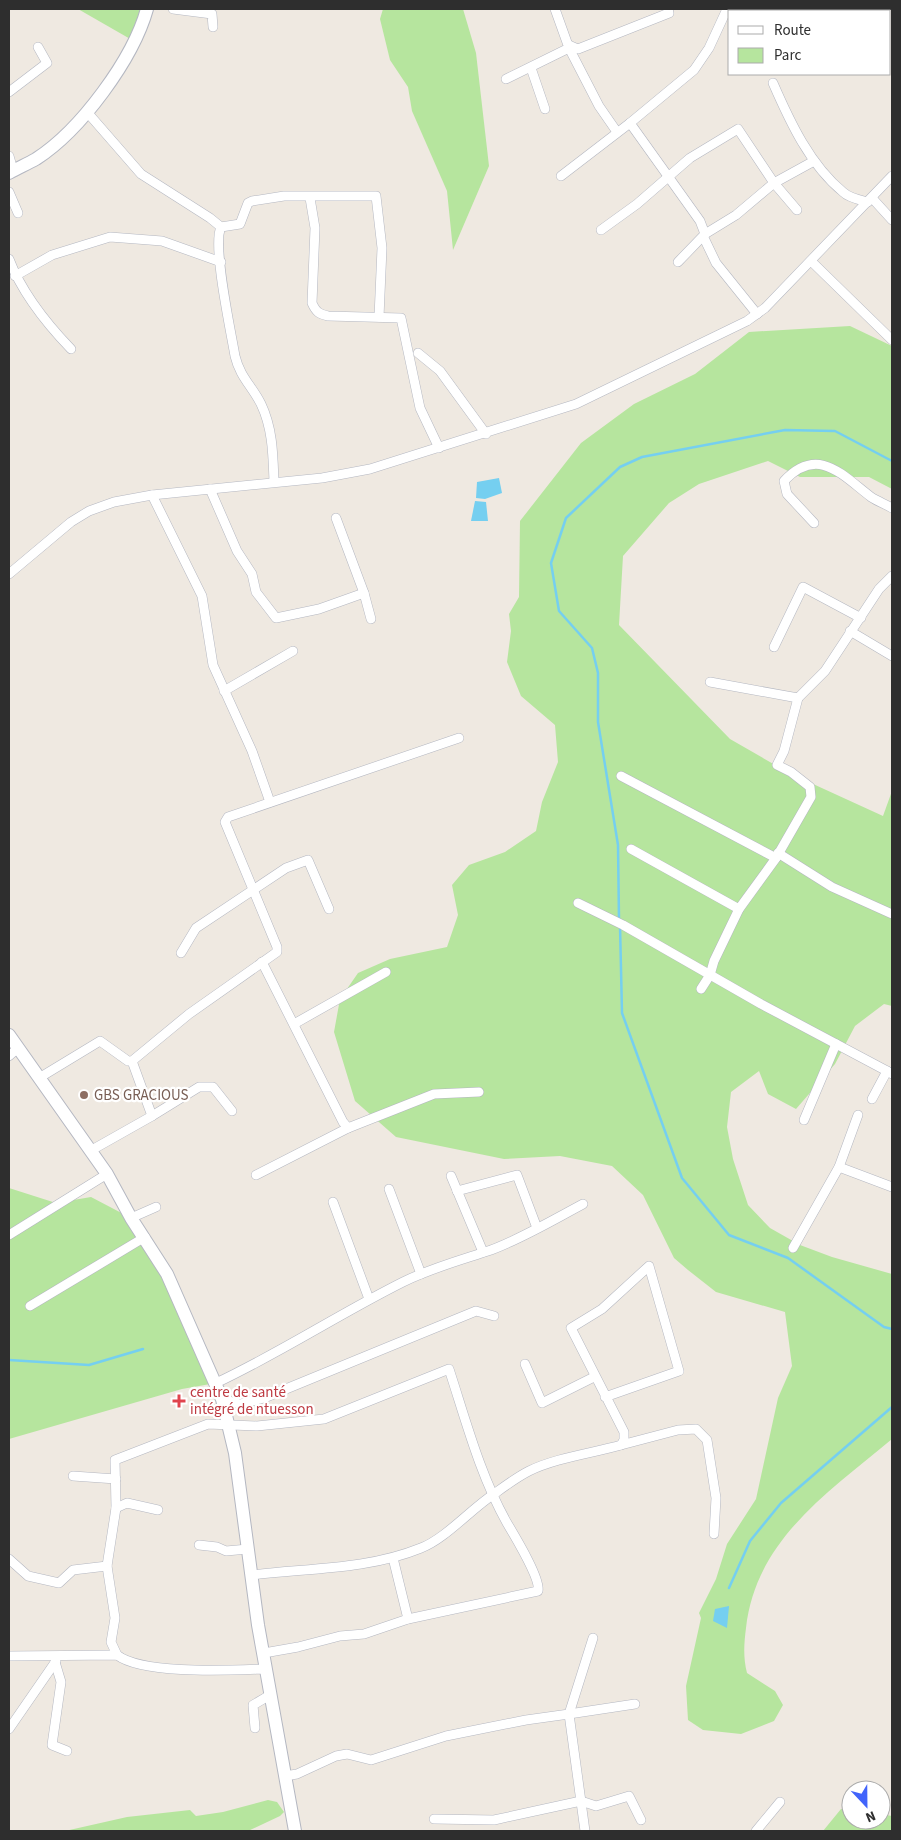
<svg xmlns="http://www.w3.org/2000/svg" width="901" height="1840" font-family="'Source Sans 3',sans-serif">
  <rect width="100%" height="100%" fill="#efe9e1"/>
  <g fill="#b6e59e">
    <polygon points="78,9 149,9 132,40"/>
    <polygon points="383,9 463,9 476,53 489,166 453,250 447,191 412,111 408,87 390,60 380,19"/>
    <path d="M850,326L892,346V489L869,477H800L768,461L699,484L669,503L623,556L619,625L730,739L789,773L883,816L892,791V1006L884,1004L855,1026L835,1064L796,1109L768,1094L759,1071L731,1092L727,1127L733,1159L748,1205L770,1228L800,1245L832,1257L892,1274V1439C829,1492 756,1539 746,1628C744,1644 743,1657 747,1673L775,1691L783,1705L774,1721L741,1734L703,1730L688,1720L686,1686L701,1618L699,1613L716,1579L727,1544L756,1499L778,1398L792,1366L785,1312L716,1292L688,1270L674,1258L643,1195L612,1166L560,1156L504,1159L396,1137L355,1101L334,1032L340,999L358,973L390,959L447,947L458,915L452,885L469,865L505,852L536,831L542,802L558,762L555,725L521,696L507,662L511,631L509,614L519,597L520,521L581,443L634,404L695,374L749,332Z"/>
    <polygon points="9,1188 56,1203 91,1197 131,1218 145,1237 216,1383 182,1389 9,1439"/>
    <polygon points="268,1800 277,1802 284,1812 280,1816 248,1831 65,1831 127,1817 190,1810 196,1816 223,1812"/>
    <polygon points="841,1809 851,1810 851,1820 881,1820 881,1814 892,1816 892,1831 823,1831"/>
  </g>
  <g fill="#75cff0">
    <polygon points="499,478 502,493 485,499 476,498 477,482"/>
    <polygon points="475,501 486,502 488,521 471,521"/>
    <polygon points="729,1606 727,1628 713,1621 715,1609"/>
  </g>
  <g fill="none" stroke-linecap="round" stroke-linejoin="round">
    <g stroke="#75cff0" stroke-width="2.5">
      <polyline points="619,920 618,845 598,722 598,673 592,648 559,611 551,563 566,518 620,467 642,457 785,430 835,431 892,461"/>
      <polyline points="620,925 622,1013 682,1178 729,1235 788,1258 884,1327 892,1329"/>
      <polyline points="9,1360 89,1365 143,1349"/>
      <polyline points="729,1588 750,1541 781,1503 892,1407"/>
    </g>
    <defs>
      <g id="street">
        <polyline points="173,9 212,14 213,27"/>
        <polyline points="569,45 578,49 669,13 668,9"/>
        <polyline points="569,48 599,106 617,132"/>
        <polyline points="531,68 545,109"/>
        <polyline points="506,79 569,48 555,9"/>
        <path d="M773,83C790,122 810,165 843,192C849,198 860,200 868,202"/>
        <polyline points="9,92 47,63 38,47"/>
        <path d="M87,112L141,174L210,218L221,227C212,245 231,332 235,356C240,377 252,386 261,404C273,429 273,456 274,482"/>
        <polyline points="630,123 700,221 705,234 678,262"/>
        <polyline points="9,156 13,170"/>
        <polyline points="561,176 630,123 694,70 709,48 727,9"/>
        <polyline points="9,192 18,213"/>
        <path d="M310,198L315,228L312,303C316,312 319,314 328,316L401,318L420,408L439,448"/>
        <polyline points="872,198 892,220"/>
        <polyline points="221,227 240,224 248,203 252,201 284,196 376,196 382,248 379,317"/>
        <polyline points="601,230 637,204 690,158 738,129 774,183 797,210"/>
        <polyline points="705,234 736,215 774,183 814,161"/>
        <polyline points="704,238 716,263 757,314"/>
        <path d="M9,259C22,293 45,322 71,349"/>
        <polyline points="811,261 892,340"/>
        <polyline points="15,276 52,255 110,237 162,241 221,262"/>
        <polyline points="418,353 440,371 486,434"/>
        <polyline points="210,489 237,551 252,574 256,592 276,618 319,609 364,593"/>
        <polyline points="152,495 202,596 213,665 252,751 270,802"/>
        <polyline points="336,518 364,593 371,619"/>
        <path d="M814,523L787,494L784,481C818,445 842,475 871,497C877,501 885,504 892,508"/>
        <polyline points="9,574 71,522 89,511 114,502 152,495 322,478 370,469 576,404 747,321 765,308 892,176"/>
        <polyline points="850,631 892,656"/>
        <polyline points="774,647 803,587 861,618"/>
        <polyline points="710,682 798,698"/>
        <polyline points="224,691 293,651"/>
        <polyline points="621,776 776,858"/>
        <polyline points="631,849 739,909"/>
        <polyline points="778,853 832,887 892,914"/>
        <polyline points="578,903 623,925 761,1004 887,1071"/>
        <polyline points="181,953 196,928 286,868 308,860 329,909"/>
        <polyline points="262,962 343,1122 348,1128 434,1094 479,1092"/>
        <polyline points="701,989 710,975 714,961 739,909 776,858 811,797 810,787 791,772 777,765 784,751 798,698 825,671 879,589 892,576"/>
        <polyline points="294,1024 386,972"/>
        <polyline points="9,1056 18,1048"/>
        <polyline points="39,1078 100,1041 128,1061 132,1061 189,1014 277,952 277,947 225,822 228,817 459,738"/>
        <polyline points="872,1099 887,1071 892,1074"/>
        <polyline points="152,1116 199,1087 213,1087 232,1111"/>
        <polyline points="804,1120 836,1044"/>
        <polyline points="90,1151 152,1116 132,1061"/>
        <polyline points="839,1167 892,1187"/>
        <polyline points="256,1175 348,1128"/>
        <polyline points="451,1176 483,1252"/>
        <polyline points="389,1189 421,1274"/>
        <polyline points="457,1191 517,1175 537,1228"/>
        <polyline points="333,1202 369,1299"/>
        <polyline points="131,1218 156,1207"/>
        <polyline points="9,1235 107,1174"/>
        <polyline points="793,1248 839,1167 858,1115"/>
        <polyline points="30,1306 145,1237"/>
        <polyline points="525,1364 542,1403 594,1377"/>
        <path d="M216,1383C280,1353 339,1314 403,1282C431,1268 461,1260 491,1250C523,1238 553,1220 583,1204"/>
        <polyline points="222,1399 240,1404 264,1398 476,1311 494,1316"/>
        <polyline points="621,1445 678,1430 696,1429 707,1440 716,1498 714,1534"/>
        <polyline points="73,1476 116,1479"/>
        <polyline points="116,1508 127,1503 158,1510"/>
        <polyline points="199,1545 217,1547 226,1551 248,1549"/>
        <polyline points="393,1558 408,1619"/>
        <polyline points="9,1559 28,1576 59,1583 73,1570 107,1566"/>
        <path d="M252,1575C308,1568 367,1570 421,1548C445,1539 471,1509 494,1494C505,1486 517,1477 529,1471C555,1458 593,1453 621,1445L624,1440V1432L571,1328L602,1309L649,1266L679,1371L605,1397"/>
        <path d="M117,1655L111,1642L115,1618L107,1566L116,1508L115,1460L208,1424L257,1426L324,1419L449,1369C466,1421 480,1475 507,1523C514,1535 541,1579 538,1591L408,1619L364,1634L340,1636L298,1647L264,1653"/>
        <path d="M9,1656L117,1655C143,1675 232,1670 266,1669"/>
        <polyline points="55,1662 61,1682 52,1745 67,1751"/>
        <polyline points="569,1714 593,1638"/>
        <polyline points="569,1714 635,1704"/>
        <polyline points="255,1728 253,1705 270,1695"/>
        <polyline points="9,1729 56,1661"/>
        <polyline points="285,1776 297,1774 336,1756 347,1754 371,1760 446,1736 526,1720 569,1714 585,1831"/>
        <polyline points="434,1819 494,1820 581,1801 596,1806 629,1796 641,1820"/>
        <polyline points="756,1831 780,1802"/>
      </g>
      <g id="secondary">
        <path d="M9,173C18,168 27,164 36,159C81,130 133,59 147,9"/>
        <polyline points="9,1035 107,1174 131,1218 167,1274 222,1399 235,1453 258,1625 295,1831"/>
      </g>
    </defs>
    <use href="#street" stroke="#b4b7c1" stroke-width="10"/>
    <use href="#secondary" stroke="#b4b7c1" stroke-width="14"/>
    <use href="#street" stroke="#fff" stroke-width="9"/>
    <use href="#secondary" stroke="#fff" stroke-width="12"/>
  </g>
  <circle fill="#8d6e63" stroke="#fff" stroke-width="2" cx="84" cy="1095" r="5"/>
  <path fill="#e0444e" stroke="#fff" stroke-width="2" d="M176.5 1393.5h5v5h5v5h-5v5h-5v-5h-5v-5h5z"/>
  <g text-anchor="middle" stroke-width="4.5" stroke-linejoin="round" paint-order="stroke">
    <g font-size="15" fill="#785e54" stroke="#fff" text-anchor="start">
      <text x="94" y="1100">GBS GRACIOUS</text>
    </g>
    <g font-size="15" fill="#be3a42" stroke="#fff" text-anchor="start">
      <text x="190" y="1397">centre de santé<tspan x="190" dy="17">intégré de ntuesson</tspan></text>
    </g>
  </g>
  <rect width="901" height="1840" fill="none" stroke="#2e2e2e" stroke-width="20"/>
  <rect x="728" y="10" width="162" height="65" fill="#ffffff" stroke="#ababab"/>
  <rect x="738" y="26" width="25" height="8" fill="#ffffff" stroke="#ababab"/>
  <text x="774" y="35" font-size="15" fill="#2e2e2e">Route</text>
  <rect x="738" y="48" width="25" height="15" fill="#b6e59e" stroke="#ababab"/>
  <text x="774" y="60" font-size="15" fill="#2e2e2e">Parc</text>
  <g transform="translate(866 1805) rotate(158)"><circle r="24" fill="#ffffff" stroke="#ababab"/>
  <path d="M0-4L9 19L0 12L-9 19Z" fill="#4264fb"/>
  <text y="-8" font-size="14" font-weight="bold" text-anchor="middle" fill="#2e2e2e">N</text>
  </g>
</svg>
